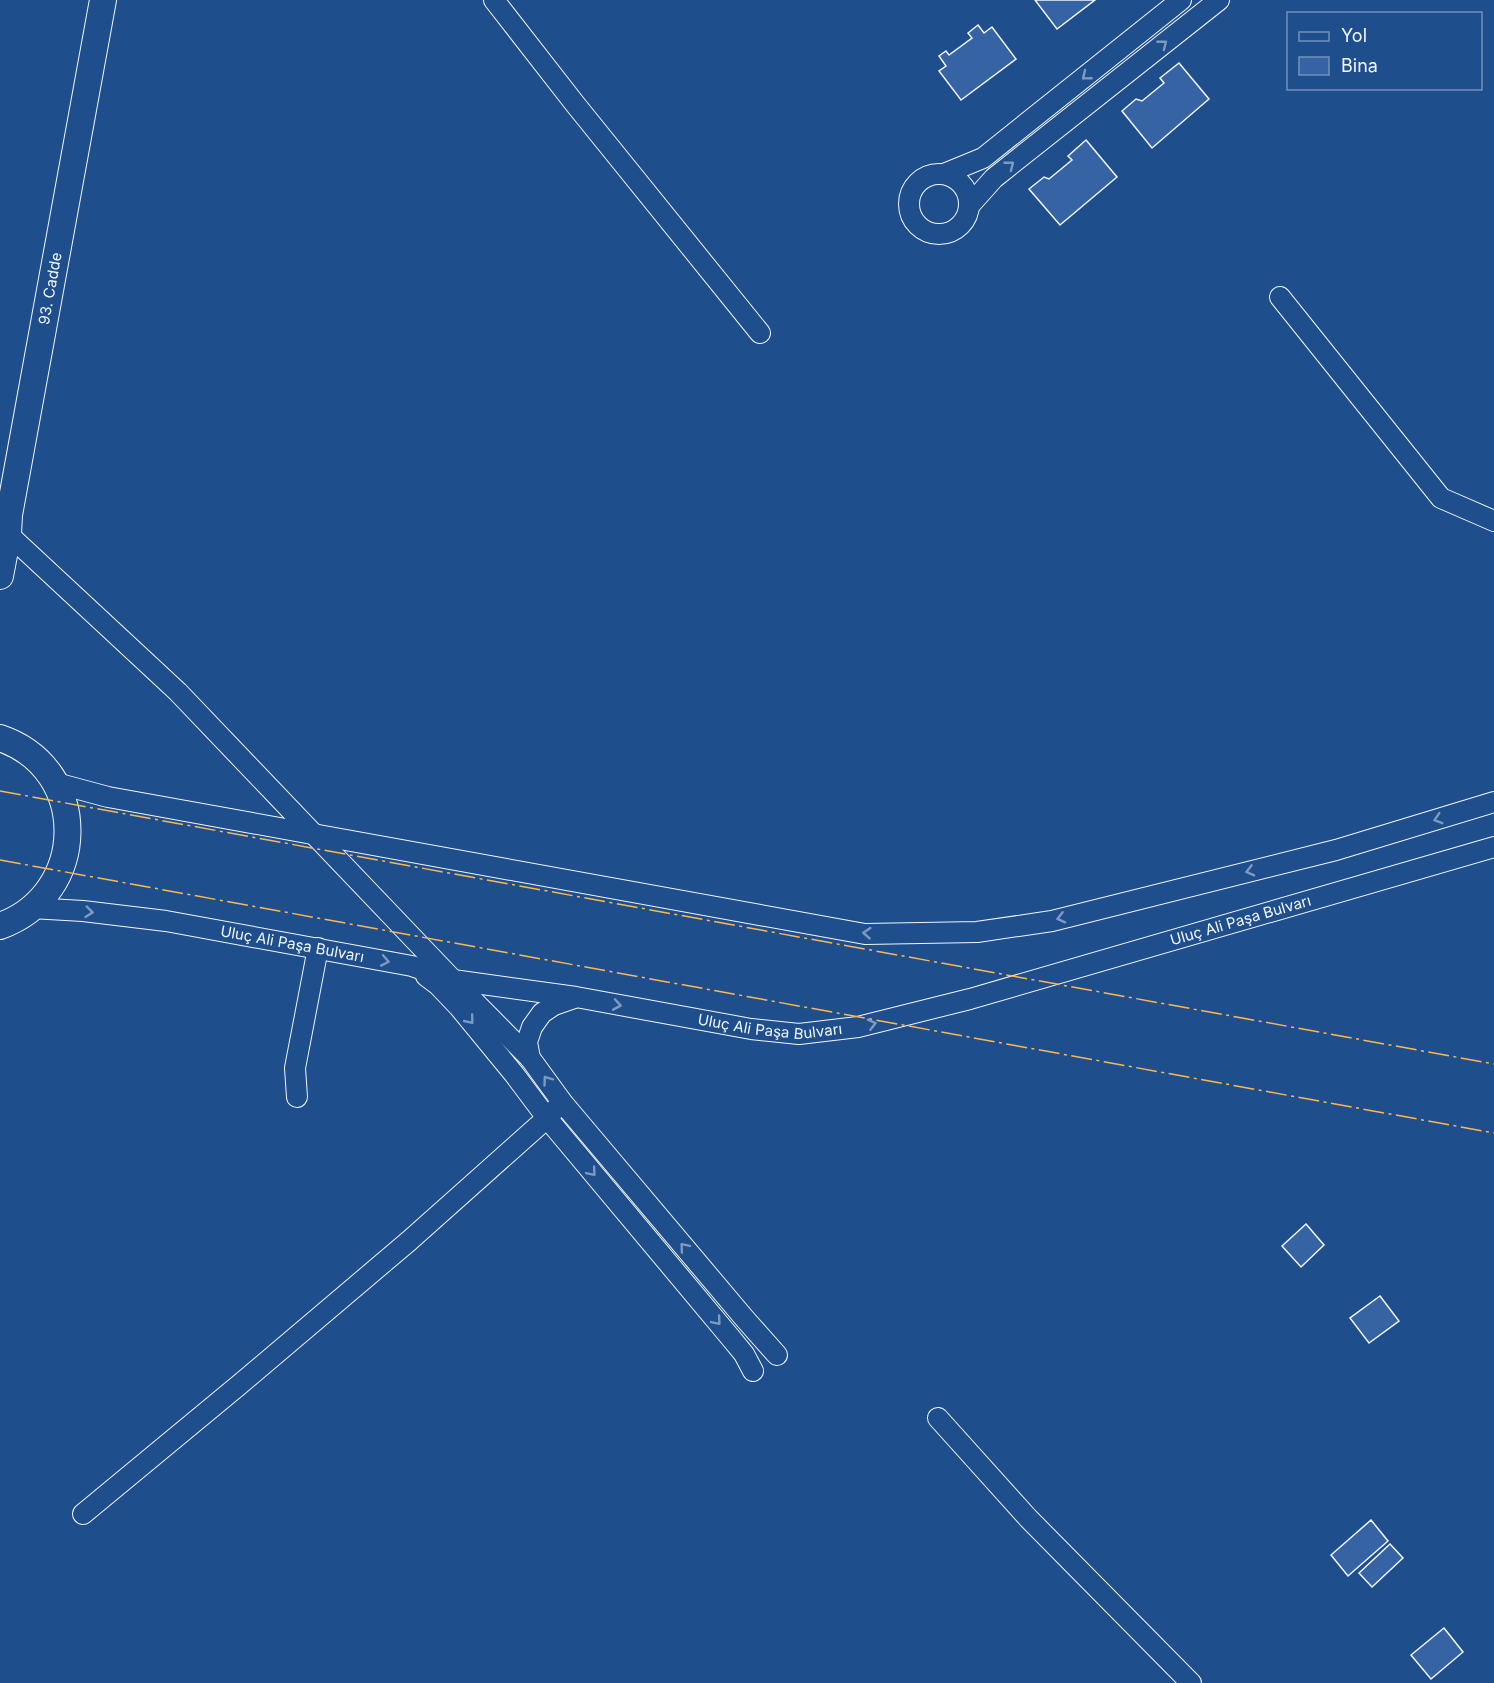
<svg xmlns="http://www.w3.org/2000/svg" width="1494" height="1683" font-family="Inter,sans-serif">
  <rect width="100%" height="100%" fill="#1f4e8c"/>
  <g fill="#3563a3" stroke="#f2f6ff" stroke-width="1.5">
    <polygon points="1035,0 1095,0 1057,29"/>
    <polygon points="978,25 984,33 992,27 1016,59 961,100 939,71 946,66 939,56 946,51 949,55 972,38 968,33"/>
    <polygon points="1179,63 1209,99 1152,148 1122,111 1136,99 1142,101 1164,83 1160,78"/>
    <polygon points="1086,140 1117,177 1060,225 1029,189 1044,177 1049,179 1072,160 1068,156"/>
    <polygon points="1306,1224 1324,1245 1301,1267 1282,1246"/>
    <polygon points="1380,1296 1399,1321 1369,1343 1350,1318"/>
    <polygon points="1371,1520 1388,1541 1348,1576 1331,1555"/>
    <polygon points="1390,1544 1403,1558 1372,1587 1359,1573"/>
    <polygon points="1444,1628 1463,1652 1431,1679 1411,1655"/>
  </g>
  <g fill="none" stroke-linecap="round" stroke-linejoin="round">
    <defs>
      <g id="minor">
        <polyline points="494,0 575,104 760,333"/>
        <polyline points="944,174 983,158 1181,0"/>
        <circle cx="939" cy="204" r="30"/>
        <polyline points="969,206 994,178 1219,0"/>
        <polyline points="1280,297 1441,498 1494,521"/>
        <polyline points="8,534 178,692 453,980 530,1058"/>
        <polyline points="56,783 108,797 865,934 977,932 1052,921 1336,850 1494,802"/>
        <path id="s1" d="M31,908L83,911L166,921L412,966L453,980L576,997L751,1029L799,1034L858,1027L970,999L1494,847"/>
        <polyline points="426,976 438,985 459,1007 514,1074 547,1118 730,1337 744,1354 753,1371"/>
        <polyline points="574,998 554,1005 542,1013 532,1027 527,1042 530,1058 562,1102 745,1319 777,1355"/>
        <polyline points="297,1097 295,1068 318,948"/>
        <polyline points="938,1418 1028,1518 1191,1683"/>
        <polyline points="83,1514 239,1385 409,1241 547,1118 562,1102"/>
      </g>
      <g id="major">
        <path id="s2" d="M0,576L8,534L9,515L103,0"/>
        <path d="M0,738C91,769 89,894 0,926"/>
      </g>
    </defs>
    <use href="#minor" stroke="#f2f6ff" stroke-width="22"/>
    <use href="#major" stroke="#f2f6ff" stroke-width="28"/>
    <use href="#minor" stroke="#1f4e8c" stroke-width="20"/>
    <use href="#major" stroke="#1f4e8c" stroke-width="26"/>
    <g stroke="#ffb74d" stroke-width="1.5" stroke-dasharray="21 4.5 3 4.5" stroke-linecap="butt">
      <polyline points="0,791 1494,1064"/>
      <polyline points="0,860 1494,1133"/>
    </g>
  </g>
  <defs><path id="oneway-chevron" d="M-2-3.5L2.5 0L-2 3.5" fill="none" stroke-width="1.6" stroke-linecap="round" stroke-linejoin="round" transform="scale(1.5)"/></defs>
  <g stroke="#7e9ac0">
    <use href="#oneway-chevron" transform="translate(1163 44) rotate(-38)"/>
    <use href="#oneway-chevron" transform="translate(1086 76) rotate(141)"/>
    <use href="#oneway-chevron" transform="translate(1010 165) rotate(-38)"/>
    <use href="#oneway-chevron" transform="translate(1438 819) rotate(163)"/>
    <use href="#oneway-chevron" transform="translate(1250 871) rotate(166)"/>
    <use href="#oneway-chevron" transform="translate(89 912) rotate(6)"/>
    <use href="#oneway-chevron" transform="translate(1061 918) rotate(166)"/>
    <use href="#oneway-chevron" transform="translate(867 933) rotate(-176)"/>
    <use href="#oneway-chevron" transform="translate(385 961) rotate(11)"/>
    <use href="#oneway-chevron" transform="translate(617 1005) rotate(10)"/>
    <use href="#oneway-chevron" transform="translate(470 1020) rotate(51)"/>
    <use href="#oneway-chevron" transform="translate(872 1024) rotate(-14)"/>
    <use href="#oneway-chevron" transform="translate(547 1080) rotate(-126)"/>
    <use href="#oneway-chevron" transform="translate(592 1172) rotate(50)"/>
    <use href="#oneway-chevron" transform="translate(684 1247) rotate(-130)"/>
    <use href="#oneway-chevron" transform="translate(717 1321) rotate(50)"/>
  </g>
  <g text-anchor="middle" stroke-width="4.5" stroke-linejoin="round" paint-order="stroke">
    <g font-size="15" fill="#f2f6ff" stroke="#1f4e8c">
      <text dy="5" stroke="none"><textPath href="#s2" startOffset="292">93. Cadde</textPath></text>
      <text dy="5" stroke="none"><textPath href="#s1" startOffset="1236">Uluç Ali Paşa Bulvarı</textPath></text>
      <text dy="5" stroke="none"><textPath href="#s1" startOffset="264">Uluç Ali Paşa Bulvarı</textPath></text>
      <text dy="5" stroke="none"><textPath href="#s1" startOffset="750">Uluç Ali Paşa Bulvarı</textPath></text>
    </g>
  </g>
  <rect x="1287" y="12" width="195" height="78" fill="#1f4e8c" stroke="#7391ba" stroke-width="1.5"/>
  <rect x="1299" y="32" width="30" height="9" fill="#1f4e8c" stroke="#7391ba" stroke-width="1.5"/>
  <text x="1341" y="42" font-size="18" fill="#f2f6ff">Yol</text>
  <rect x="1299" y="57" width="30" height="18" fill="#3563a3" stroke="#7391ba" stroke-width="1.5"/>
  <text x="1341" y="72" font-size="18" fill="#f2f6ff">Bina</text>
</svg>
